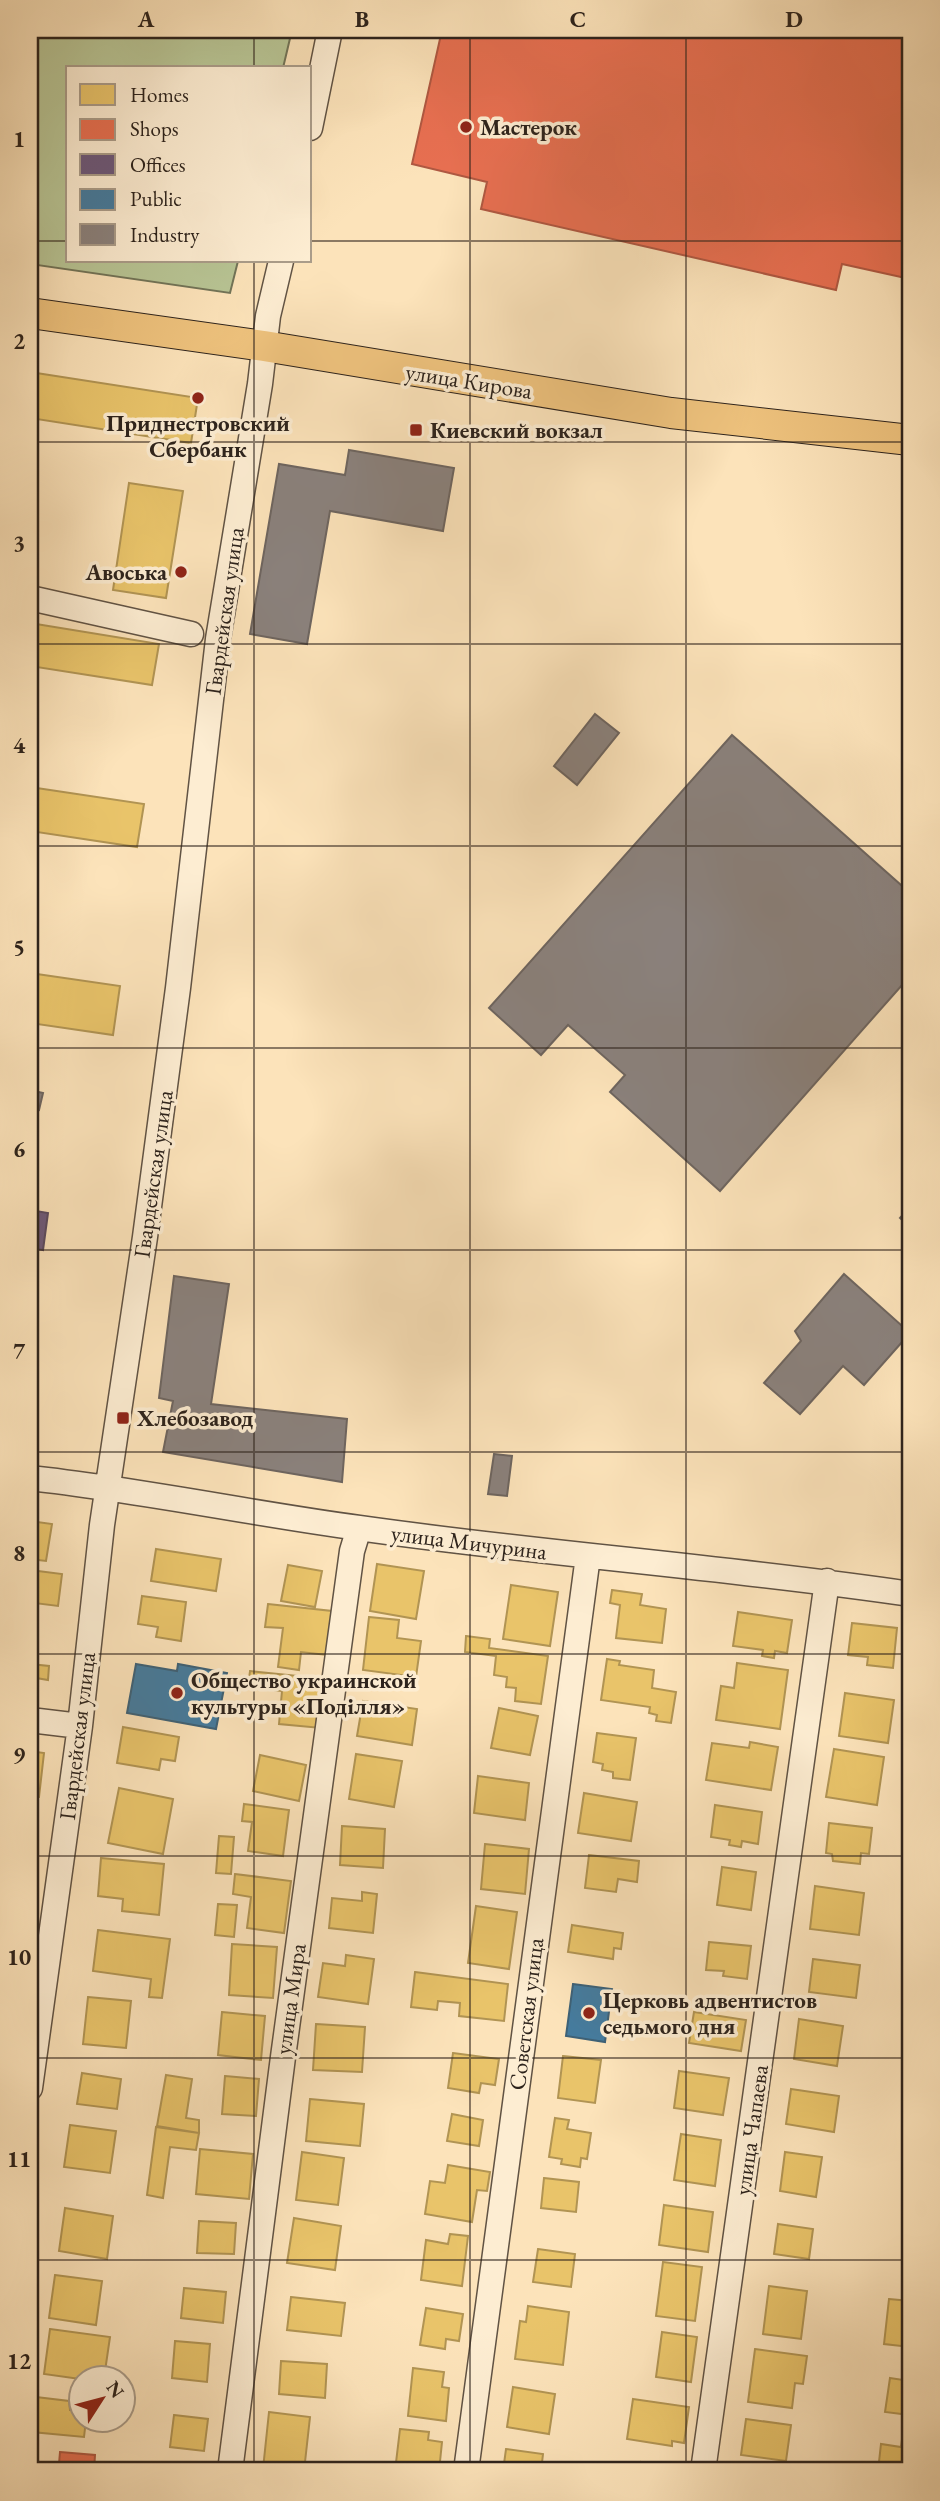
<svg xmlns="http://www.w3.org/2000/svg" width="940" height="2501" viewBox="0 0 940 2501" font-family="'EB Garamond',serif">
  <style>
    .green { fill: #b8c595; stroke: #727458; stroke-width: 2 }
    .homes { fill: #e9c46a; stroke: #b19453; stroke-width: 2 }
    .shops { fill: #e76f51; stroke: #af5841; stroke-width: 2 }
    .offices { fill: #6d597a; stroke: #5a495e; stroke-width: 2 }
    .public { fill: #457b9d; stroke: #3e6176; stroke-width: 2 }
    .industry { fill: #8a817c; stroke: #6e655f; stroke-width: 2 }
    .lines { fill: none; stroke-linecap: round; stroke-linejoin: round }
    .minor-casing { stroke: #615344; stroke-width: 27 }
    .major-casing { stroke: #2d231c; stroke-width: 32 }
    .minor { stroke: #fdedd2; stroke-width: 24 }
    .major { stroke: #eec27d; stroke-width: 30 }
    .grid { fill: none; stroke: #2d231c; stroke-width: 2; stroke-opacity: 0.55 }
    .poi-dot { fill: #8f2418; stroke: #fdedd2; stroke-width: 2.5 }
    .labels { text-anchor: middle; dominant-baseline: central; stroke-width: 7; stroke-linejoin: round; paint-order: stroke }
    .poi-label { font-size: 23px; font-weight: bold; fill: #2d231c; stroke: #fdedd2; text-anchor: start }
    .street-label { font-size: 23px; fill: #2d231c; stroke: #fdedd2 }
    .neatline { fill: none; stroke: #2d231c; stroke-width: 2.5 }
    .grid-label { font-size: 23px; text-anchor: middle; font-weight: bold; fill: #2d231c }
  </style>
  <rect width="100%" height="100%" fill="#fce3ba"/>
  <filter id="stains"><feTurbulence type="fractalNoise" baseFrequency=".00286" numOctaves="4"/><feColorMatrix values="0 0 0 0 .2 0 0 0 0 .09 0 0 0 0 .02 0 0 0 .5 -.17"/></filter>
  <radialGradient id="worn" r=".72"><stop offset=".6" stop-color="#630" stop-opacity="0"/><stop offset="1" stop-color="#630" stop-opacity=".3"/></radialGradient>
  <path class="green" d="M30,30H292L283,68H68V261H238L230,293L30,264Z"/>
  <path class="homes" d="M30,372L198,398L191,443L30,418Z
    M129,483L183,491L166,598L113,590Z
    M30,623L159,644L152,685L30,666Z
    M30,787L144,804L137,847L30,831Z
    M30,973L120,986L113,1035L30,1023Z
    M30,1521L52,1524L46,1561L30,1559Z
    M156,1549L221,1559L216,1591L151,1581Z
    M377,1564L424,1571L416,1619L370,1611Z
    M288,1565L322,1571L315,1607L281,1601Z
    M38,1571L62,1574L58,1606L34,1603Z
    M511,1585L558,1592L550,1646L503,1639Z
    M612,1590L642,1594L640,1605L666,1609L662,1643L616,1638L620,1605L610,1603Z
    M142,1596L186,1602L181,1641L156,1637L158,1627L138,1624Z
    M268,1604L332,1611L327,1655L301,1652L299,1670L278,1667L283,1628L265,1627Z
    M738,1612L792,1620L787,1653L775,1651L774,1658L762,1656L763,1650L733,1646Z
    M369,1617L399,1620L397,1638L421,1641L416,1677L363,1670Z
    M852,1623L897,1628L893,1668L867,1665L868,1657L848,1655Z
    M466,1636L490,1639L489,1648L548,1656L541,1704L515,1701L516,1688L506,1687L507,1677L494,1675L496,1656L465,1652Z
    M607,1659L620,1661L619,1665L654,1670L652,1688L676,1692L671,1723L656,1721L657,1715L649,1713L650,1707L601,1700Z
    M737,1663L788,1670L780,1729L716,1720L721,1686L734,1688Z
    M30,1664L49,1666L48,1680L36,1678L34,1695L30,1694Z
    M250,1671L326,1679L321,1728L279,1724L282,1691L248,1687Z
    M845,1693L894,1700L888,1743L839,1736Z
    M363,1701L417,1709L412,1745L357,1736Z
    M499,1708L538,1716L530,1755L491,1748Z
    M123,1727L179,1737L175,1761L161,1759L159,1770L117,1763Z
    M597,1733L636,1738L630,1780L613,1778V1772L602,1770L603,1764L593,1762Z
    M750,1742L778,1747L771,1790L706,1780L712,1743L749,1748Z
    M834,1749L884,1757L877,1805L826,1797Z
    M30,1751L44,1753L39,1797L30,1796Z
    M356,1754L402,1761L394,1807L349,1799Z
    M260,1755L306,1765L299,1801L253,1791Z
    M478,1776L529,1783L525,1820L474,1813Z
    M119,1788L173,1799L163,1854L108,1843Z
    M584,1793L637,1802L631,1841L578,1833Z
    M244,1804L289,1810L283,1856L248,1851L252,1822L242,1821Z
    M715,1805L762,1812L758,1844L742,1841L741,1847L729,1845L730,1840L711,1837Z
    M30,1821L34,1822L31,1843H30Z
    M829,1823L872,1828L869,1854L861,1853L860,1864L833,1861L832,1854L826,1853Z
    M342,1826L385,1829L383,1868L340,1865Z
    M219,1836L234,1837L231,1874L216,1873Z
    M485,1844L529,1849L525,1894L481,1889Z
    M589,1855L639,1861L637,1882L618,1879L616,1892L585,1888Z
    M101,1858L164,1864L159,1915L122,1911L123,1899L98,1896Z
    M722,1867L756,1872L751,1910L717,1905Z
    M235,1874L291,1881L284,1933L247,1928L251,1897L233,1894Z
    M815,1886L864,1893L859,1935L810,1929Z
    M362,1892L377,1894L373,1933L329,1928L332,1898L362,1901Z
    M218,1904L237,1905L234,1937L215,1935Z
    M476,1906L517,1912L509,1969L468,1963Z
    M572,1925L623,1933L621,1949L614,1948L613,1959L568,1952Z
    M98,1930L170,1939L162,1998L149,1997L151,1979L93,1971Z
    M709,1942L751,1946L747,1979L723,1976L724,1971L706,1970Z
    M232,1944L277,1947L273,1998L229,1995Z
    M346,1955L374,1959L368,2004L318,1997L323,1963L345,1966Z
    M813,1959L860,1965L856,1998L809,1992Z
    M415,1972L508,1984L504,2021L459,2016L460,2003L438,2001L437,2010L411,2007Z
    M88,1997L131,2001L126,2048L83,2044Z
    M222,2012L265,2016L261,2060L218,2055Z
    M694,2012L746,2020L741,2051L689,2043Z
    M799,2019L843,2026L837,2066L794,2059Z
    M316,2024L365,2027L362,2072L313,2070Z
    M453,2053L499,2059L495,2085L481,2083L479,2093L448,2088Z
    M563,2056L601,2060L595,2103L558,2098Z
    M679,2071L729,2078L723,2115L674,2108Z
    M82,2073L121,2079L117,2109L77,2104Z
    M166,2075L192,2079L186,2118L199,2120V2133L157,2126Z
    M225,2076L259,2079L256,2116L222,2114Z
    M791,2089L839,2096L834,2132L786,2124Z
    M310,2099L364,2104L360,2146L306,2141Z
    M452,2114L483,2120L479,2146L447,2141Z
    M555,2118L569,2120L567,2129L591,2133L587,2159L581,2158L580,2167L561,2164L562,2159L549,2157Z
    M70,2125L116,2131L110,2173L64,2167Z
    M156,2127L199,2133L196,2150L170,2147L163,2198L147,2195Z
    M681,2134L721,2140L715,2186L674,2180Z
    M200,2149L253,2154L249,2199L196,2194Z
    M302,2152L344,2158L338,2205L296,2200Z
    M785,2152L822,2157L816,2197L780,2191Z
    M448,2165L490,2172L487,2191L477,2190L472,2222L425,2214L430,2181L445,2183Z
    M544,2178L579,2182L576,2212L541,2208Z
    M904,2181L910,2182V2206L902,2205Z
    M664,2205L713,2212L708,2252L659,2245Z
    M65,2208L113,2216L107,2259L59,2251Z
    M294,2218L341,2226L335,2270L287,2263Z
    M199,2221L236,2223L234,2254L197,2253Z
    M778,2224L813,2229L809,2259L774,2254Z
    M450,2234L468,2236L462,2286L421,2280L426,2240L448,2244Z
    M910,2243V2273L907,2272Z
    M538,2249L575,2254L571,2287L533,2282Z
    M663,2262L702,2267L695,2321L656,2316Z
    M55,2275L102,2281L96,2325L49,2318Z
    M769,2286L807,2291L801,2339L763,2334Z
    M184,2288L226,2292L223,2323L181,2318Z
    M291,2297L345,2303L341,2336L287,2330Z
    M889,2299L910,2301V2347L884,2344Z
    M528,2306L569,2312L563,2365L515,2359L520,2321L526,2322Z
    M426,2308L463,2314L459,2341L446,2339L445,2349L420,2345Z
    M50,2329L110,2337L104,2378L80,2379L44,2374Z
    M662,2332L697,2337L691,2382L656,2377Z
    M175,2341L210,2344L207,2382L172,2378Z
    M755,2349L807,2356L803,2384L795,2383L792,2408L748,2402Z
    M281,2361L327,2364L325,2398L279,2394Z
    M413,2368L444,2372L442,2387L449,2388L446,2421L408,2416Z
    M890,2378L910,2381V2415L885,2412Z
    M513,2387L555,2394L549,2434L507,2427Z
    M36,2397L69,2401L70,2410L80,2411V2420H86L84,2437L32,2432Z
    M633,2399L689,2407L684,2443L672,2441V2446L627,2439Z
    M269,2412L310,2417L304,2471L263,2469Z
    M174,2415L208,2419L204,2451L170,2447Z
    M746,2419L791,2425L786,2461L741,2455Z
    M400,2429L429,2432L428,2440L442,2442L439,2471H395Z
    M903,2432L910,2433V2471H878L881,2444L901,2447Z
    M506,2449L543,2454L541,2471H503Z
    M641,2462L663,2465L662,2471H640Z"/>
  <path class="shops" d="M442,30H910V279L842,264L836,290L481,209L487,182L412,164Z
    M60,2452L95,2455L94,2471H30V2462L59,2464Z"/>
  <path class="offices" d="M30,1210L48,1213L43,1250L30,1248Z"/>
  <path class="public" d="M136,1664L177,1671L178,1664L227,1673L216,1729L127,1713Z
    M573,1984L612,1989L605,2042L566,2036Z"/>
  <path class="industry" d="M349,450L454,468L443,531L330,511L307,644L250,634L279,464L345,475Z
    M595,714L619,733L577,785L554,766Z
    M732,735L910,893V976L720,1191L610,1092L625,1075L568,1025L541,1055L489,1008Z
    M30,1090L43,1093L39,1110L30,1108Z
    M910,1207V1227L900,1218Z
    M844,1274L910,1333L864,1385L843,1366L800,1414L764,1383L801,1341L795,1331Z
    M174,1276L229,1284L211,1404L347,1419L342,1482L163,1452L173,1401L159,1398Z
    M494,1454L512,1456L507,1496L488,1494Z"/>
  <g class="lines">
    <defs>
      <path id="minor" d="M310,128L330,30
        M30,598L191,634
        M30,1478C140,1490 249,1513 359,1528C542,1554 727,1567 910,1594
        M30,1720L80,1726
        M30,2088L80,1726L102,1525L145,1237L178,988L218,639L260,384L268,316L281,261
        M230,2471L283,2057L352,1551L359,1528
        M466,2471L588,1556
        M703,2471L827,1581"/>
      <path id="major" d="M30,313L264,346L671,413L910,440"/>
    </defs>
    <use href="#minor" class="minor-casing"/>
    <use href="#major" class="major-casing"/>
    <use href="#minor" class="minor"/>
    <use href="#major" class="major"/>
  </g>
  <path class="grid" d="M254,30V68M470,30V2471M686,30V2471M30,241H68M310,241H910M254,261V2471M30,442H910M30,644H910M30,846H910M30,1048H910M30,1250H910M30,1452H910M30,1654H910M30,1856H910M30,2058H910M30,2260H910"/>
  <g class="poi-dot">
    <circle cx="466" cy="127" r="7"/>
    <circle cx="198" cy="398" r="7"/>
    <rect x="409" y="423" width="14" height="14" rx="3.5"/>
    <circle cx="181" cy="572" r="7"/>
    <rect x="116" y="1411" width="14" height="14" rx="3.5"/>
    <circle cx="177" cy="1693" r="7"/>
    <circle cx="589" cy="2013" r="7"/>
  </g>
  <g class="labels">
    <g class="poi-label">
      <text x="480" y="127">Мастерок</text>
      <text x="198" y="423" text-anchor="middle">Приднестровский<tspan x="198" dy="26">Сбербанк</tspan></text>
      <text x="430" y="430">Киевский вокзал</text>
      <text x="167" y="572" text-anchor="end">Авоська</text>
      <text x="137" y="1418">Хлебозавод</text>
      <text x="191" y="1680">Общество украинской<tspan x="191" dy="26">культуры «Поділля»</tspan></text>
      <text x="603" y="2000">Церковь адвентистов<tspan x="603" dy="26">седьмого дня</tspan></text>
    </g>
    <g class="street-label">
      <text transform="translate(469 381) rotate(9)">улица Кирова</text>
      <text transform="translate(224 611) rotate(-82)">Гвардейская улица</text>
      <text transform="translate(153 1174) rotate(-82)">Гвардейская улица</text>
      <text transform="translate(469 1542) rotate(7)">улица Мичурина</text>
      <text transform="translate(77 1736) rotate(-83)">Гвардейская улица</text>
      <text transform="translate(290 1999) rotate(-82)">улица Мира</text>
      <text transform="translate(526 2014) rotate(-83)">Советская улица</text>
      <text transform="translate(751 2130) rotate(-82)">улица Чапаева</text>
    </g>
  </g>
  <rect width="940" height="2501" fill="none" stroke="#fce3ba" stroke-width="77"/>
  <rect x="66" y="66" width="245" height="196" fill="#fdedd2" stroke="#aa9c89" stroke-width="2"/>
  <rect x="80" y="84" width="35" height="21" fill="#e9c46a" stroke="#aa9c89" stroke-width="2"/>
  <text x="130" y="102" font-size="21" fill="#2d231c">Homes</text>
  <rect x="80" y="119" width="35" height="21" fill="#e76f51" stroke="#aa9c89" stroke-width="2"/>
  <text x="130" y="136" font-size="21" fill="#2d231c">Shops</text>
  <rect x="80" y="154" width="35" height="21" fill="#6d597a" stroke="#aa9c89" stroke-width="2"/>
  <text x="130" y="172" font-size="21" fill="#2d231c">Offices</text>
  <rect x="80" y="189" width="35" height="21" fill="#457b9d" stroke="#aa9c89" stroke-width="2"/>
  <text x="130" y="206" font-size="21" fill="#2d231c">Public</text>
  <rect x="80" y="224" width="35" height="21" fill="#8a817c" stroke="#aa9c89" stroke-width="2"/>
  <text x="130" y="242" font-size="21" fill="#2d231c">Industry</text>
  <g transform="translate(102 2399) rotate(54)"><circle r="33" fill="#fdedd2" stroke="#aa9c89" stroke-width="2"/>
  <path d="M0-5L12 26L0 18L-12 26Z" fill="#8f2418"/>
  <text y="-10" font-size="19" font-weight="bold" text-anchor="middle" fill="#2d231c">N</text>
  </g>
  <rect x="38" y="38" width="864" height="2424" class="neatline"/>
  <g class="grid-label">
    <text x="146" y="27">A</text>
    <text x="362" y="27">B</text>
    <text x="578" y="27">C</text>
    <text x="794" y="27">D</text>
    <text x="19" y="147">1</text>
    <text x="19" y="349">2</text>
    <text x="19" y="551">3</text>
    <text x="19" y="753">4</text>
    <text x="19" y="955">5</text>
    <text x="19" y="1157">6</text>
    <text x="19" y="1359">7</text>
    <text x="19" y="1561">8</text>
    <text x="19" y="1763">9</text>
    <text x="19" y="1965">10</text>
    <text x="19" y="2167">11</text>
    <text x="19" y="2369">12</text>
  </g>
  <rect width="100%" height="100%" filter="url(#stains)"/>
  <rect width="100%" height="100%" fill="url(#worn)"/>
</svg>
